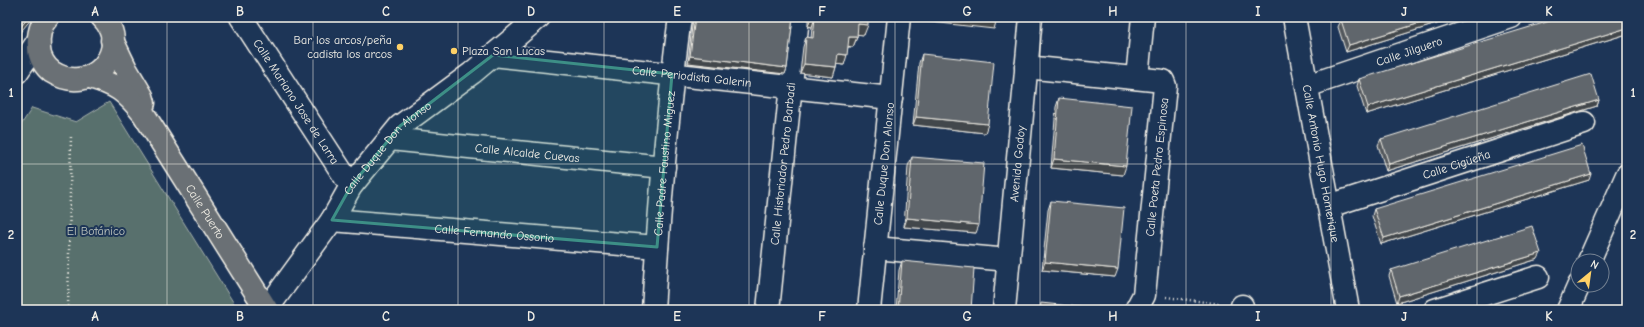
<svg xmlns="http://www.w3.org/2000/svg" width="1644" height="327" viewBox="0 0 1644 327" font-family="'Comic Neue',sans-serif">
  <style>
    .green { fill: #58706d; stroke: #a6b0aa }
    .lines { fill: none; stroke-linecap: round; stroke-linejoin: round }
    .minor-casing { stroke: #f4f1e8; stroke-width: 25 }
    .major-casing { stroke: #f4f1e8; stroke-width: 25 }
    .path { stroke: #f4f1e8; stroke-width: 2.5; stroke-dasharray: 1 3; stroke-linecap: butt }
    .minor { stroke: #1d3557; stroke-width: 22 }
    .major { stroke: #6a7074; stroke-width: 22 }
    .wall { fill: #53585d; stroke: #f4f1e8 }
    .shaded-wall { fill: #43474c; stroke: #f4f1e8 }
    .building { fill: #60666c; stroke: #f4f1e8 }
    .marked { fill: #3d8f86; fill-opacity: 0.2; stroke: #3d8f86; stroke-width: 3; stroke-linejoin: round }
    .grid { fill: none; stroke: #f4f1e8; stroke-width: 1; stroke-opacity: 0.55 }
    .poi-dot { fill: #ffd166; stroke: #1d3557; stroke-width: 1.5 }
    .labels { text-anchor: middle; dominant-baseline: central; stroke-width: 4; stroke-linejoin: round; paint-order: stroke }
    .poi-label { font-size: 12px; fill: #f4f1e8; stroke: #1d3557; text-anchor: end }
    .street-label { font-size: 12px; fill: #f4f1e8; stroke: #1d3557 }
    .park-label { font-size: 12px; fill: #bdc4bd; stroke: #1d3557 }
    .neatline { fill: none; stroke: #f4f1e8; stroke-width: 1.5 }
    .grid-label { font-size: 13px; text-anchor: middle; font-weight: bold; fill: #f4f1e8 }
  </style>
  <rect width="100%" height="100%" fill="#1d3557"/>
  <filter id="ink" filterUnits="userSpaceOnUse"><feTurbulence type="fractalNoise" baseFrequency=".025" numOctaves="2"/><feDisplacementMap in="SourceGraphic" scale="8" xChannelSelector="R" yChannelSelector="G"/><feConvolveMatrix kernelMatrix="1 2 1 2 8 2 1 2 1" color-interpolation-filters="sRGB"/></filter>
  <g filter="url(#ink)">
    <path class="green" d="M109,102L238,310H17V131L32,108L76,122Z"/>
    <g class="lines">
      <defs>
        <g id="minor">
          <path id="s1" d="M241,17L351,186"/>
          <path id="s2" d="M1294,17L1348,310"/>
          <path id="s3" d="M493,55L891,98"/>
          <path d="M1026,67L1163,81L1165,86L1144,295L1136,310"/>
          <path d="M17,72L38,41"/>
          <path d="M1137,78L1143,17"/>
          <path id="s4" d="M1307,86L1511,17"/>
          <path id="s5" d="M390,139L664,167"/>
          <path id="s6" d="M1329,206L1584,123"/>
          <path id="s7" d="M332,220L657,247"/>
          <path d="M875,248L1009,260"/>
          <path d="M1589,261L1627,175"/>
          <path id="s8" d="M267,309L332,220L351,186L400,126L472,73L539,17"/>
          <path id="s9" d="M653,310C659,212 667,114 680,17"/>
          <path id="s10" d="M768,310L798,17"/>
          <path id="s11" d="M869,310L899,17"/>
          <path id="s12" d="M1004,310L1031,17"/>
          <path d="M1242,310V306"/>
          <path d="M1435,310L1538,277"/>
          <path d="M1568,310L1579,285"/>
        </g>
        <g id="major">
          <path d="M48,17C40,25 38,37 39,48C39,57 45,67 52,72C93,98 133,47 102,17"/>
          <path d="M112,40L126,69L142,96L144,103"/>
          <path id="s13" d="M90,77C117,85 125,91 143,113L267,310"/>
        </g>
      </defs>
      <use href="#minor" class="minor-casing"/>
      <use href="#major" class="major-casing"/>
      <path class="path" d="M1166,297L1221,304
        M1265,309L1273,310
        M68,310L71,134"/>
      <use href="#minor" class="minor"/>
      <use href="#major" class="major"/>
    </g>
    <path class="wall" d="M693,17H793L787,68L785,74L688,63Z
      M808,17H868L864,35L857,34V37L853,47H848L844,65L837,64L836,67L833,77L800,73L803,47L806,37L811,38L812,27L808,26Z
      M1459,17L1346,52L1338,27L1341,20Z
      M1627,17V34L1366,114L1357,86L1359,79Z
      M922,54L985,133L913,125L919,63Z
      M1059,98L1123,175L1051,168L1056,107Z
      M1599,100L1597,106L1386,171L1378,145L1381,139Z
      M912,157L976,233L904,227L908,166Z
      M1589,180L1381,244L1372,216L1374,209Z
      M1051,201L1115,277L1042,270L1048,210Z
      M1538,259L1397,303L1389,276L1391,270Z
      M902,261L971,310H896L899,270Z"/>
    <path class="shaded-wall" d="M29,17H33L17,36V33L18,30Z
      M811,17H815L812,27L808,26Z
      M924,17H946L996,22L994,29L922,21Z
      M1440,17H1459L1346,52L1349,45Z
      M858,24L868,25L864,35L854,34Z
      M1627,28V34L1366,114L1368,107Z
      M849,37H857L853,47L846,46Z
      M838,54L847,55L844,65L834,64Z
      M690,56L787,68L785,74L688,63Z
      M804,64L836,67L833,77L800,73Z
      M1599,100L1597,106L1386,171L1389,164Z
      M916,117L988,124L985,133L913,125Z
      M1054,159L1126,166L1123,175L1051,168Z
      M1591,174L1589,180L1381,244L1384,238Z
      M907,218L979,225L976,233L904,227Z
      M1541,253L1538,259L1397,303L1399,296Z
      M1045,262L1118,269L1115,277L1042,270Z"/>
    <path class="building" d="M17,17H29L18,30L17,29Z
      M695,17H793L787,68L690,56Z
      M815,17H868V25L858,24L857,37H849L847,55L838,54L836,67L804,64L806,37L813,38Z
      M946,17H997L996,22Z
      M1351,17H1440L1349,45L1341,20Z
      M1563,17H1627V28L1368,107L1359,79Z
      M922,54L994,62L988,124L916,117Z
      M1591,74L1599,100L1389,164L1381,139Z
      M1059,98L1132,106L1126,166L1054,159Z
      M1582,145L1591,174L1384,238L1374,209Z
      M912,157L984,163L979,225L907,218Z
      M1051,201L1124,208L1118,269L1045,262Z
      M1532,226L1541,253L1399,296L1391,270Z
      M902,261L974,268L971,310H898Z
      M1041,303L1107,310H1040Z"/>
  </g>
  <path class="marked" d="M493,55L672,74L657,247L332,220L351,186L400,126Z"/>
  <path class="grid" d="M167,17V310M313,17V310M458,17V310M604,17V310M749,17V310M895,17V310M1040,17V310M1186,17V310M1331,17V310M1477,17V310M17,164H1627"/>
  <g class="poi-dot">
    <circle cx="400" cy="47" r="4"/>
    <circle cx="454" cy="51" r="4"/>
  </g>
  <g class="labels">
    <g class="poi-label">
      <text x="392" y="40">Bar los arcos/peña<tspan x="392" dy="14">cadista los arcos</tspan></text>
      <text x="462" y="51" text-anchor="start">Plaza San Lucas</text>
    </g>
    <g class="street-label">
      <text stroke="none"><textPath href="#s4" startOffset="108">Calle Jilguero</textPath></text>
      <text stroke="none"><textPath href="#s3" startOffset="200">Calle Periodista Galerin</textPath></text>
      <text stroke="none"><textPath href="#s1" startOffset="101">Calle Mariano Jose de Larra</textPath></text>
      <text stroke="none"><textPath href="#s8" startOffset="202">Calle Duque Don Alonso</textPath></text>
      <text stroke="none"><textPath href="#s5" startOffset="138">Calle Alcalde Cuevas</textPath></text>
      <text stroke="none"><textPath href="#s9" startOffset="147">Calle Padre Faustino Miguez</textPath></text>
      <text stroke="none"><textPath href="#s11" startOffset="147">Calle Duque Don Alonso</textPath></text>
      <text stroke="none"><textPath href="#s12" startOffset="147">Avenida Godoy</textPath></text>
      <text stroke="none"><textPath href="#s10" startOffset="147">Calle Historiador Pedro Barbadi</textPath></text>
      <text stroke="none"><textPath href="#s2" startOffset="149">Calle Antonio Hugo Homerique</textPath></text>
      <text stroke="none"><textPath href="#s6" startOffset="134">Calle Cigüeña</textPath></text>
      <text transform="translate(1157 167) rotate(-84)">Calle Poeta Pedro Espinosa</text>
      <text stroke="none"><textPath href="#s13" startOffset="182">Calle Puerto</textPath></text>
      <text stroke="none"><textPath href="#s7" startOffset="163">Calle Fernando Ossorio</textPath></text>
    </g>
    <g class="park-label">
      <text x="96" y="231">El Botánico</text>
    </g>
  </g>
  <rect width="1644" height="327" fill="none" stroke="#1d3557" stroke-width="44"/>
  <g transform="translate(1590 273) rotate(29)"><circle r="19" fill="#1d3557" stroke="#738091"/>
  <path d="M0-3L7 15L0 10L-7 15Z" fill="#ffd166"/>
  <text y="-6" font-size="11" font-weight="bold" text-anchor="middle" fill="#f4f1e8">N</text>
  </g>
  <rect x="22" y="22" width="1600" height="283" class="neatline"/>
  <g class="grid-label">
    <text x="95" y="16">A</text>
    <text x="240" y="16">B</text>
    <text x="386" y="16">C</text>
    <text x="531" y="16">D</text>
    <text x="677" y="16">E</text>
    <text x="822" y="16">F</text>
    <text x="967" y="16">G</text>
    <text x="1113" y="16">H</text>
    <text x="1258" y="16">I</text>
    <text x="1404" y="16">J</text>
    <text x="1549" y="16">K</text>
    <text x="11" y="97">1</text>
    <text x="1633" y="97">1</text>
    <text x="11" y="239">2</text>
    <text x="1633" y="239">2</text>
    <text x="95" y="321">A</text>
    <text x="240" y="321">B</text>
    <text x="386" y="321">C</text>
    <text x="531" y="321">D</text>
    <text x="677" y="321">E</text>
    <text x="822" y="321">F</text>
    <text x="967" y="321">G</text>
    <text x="1113" y="321">H</text>
    <text x="1258" y="321">I</text>
    <text x="1404" y="321">J</text>
    <text x="1549" y="321">K</text>
  </g>
</svg>
